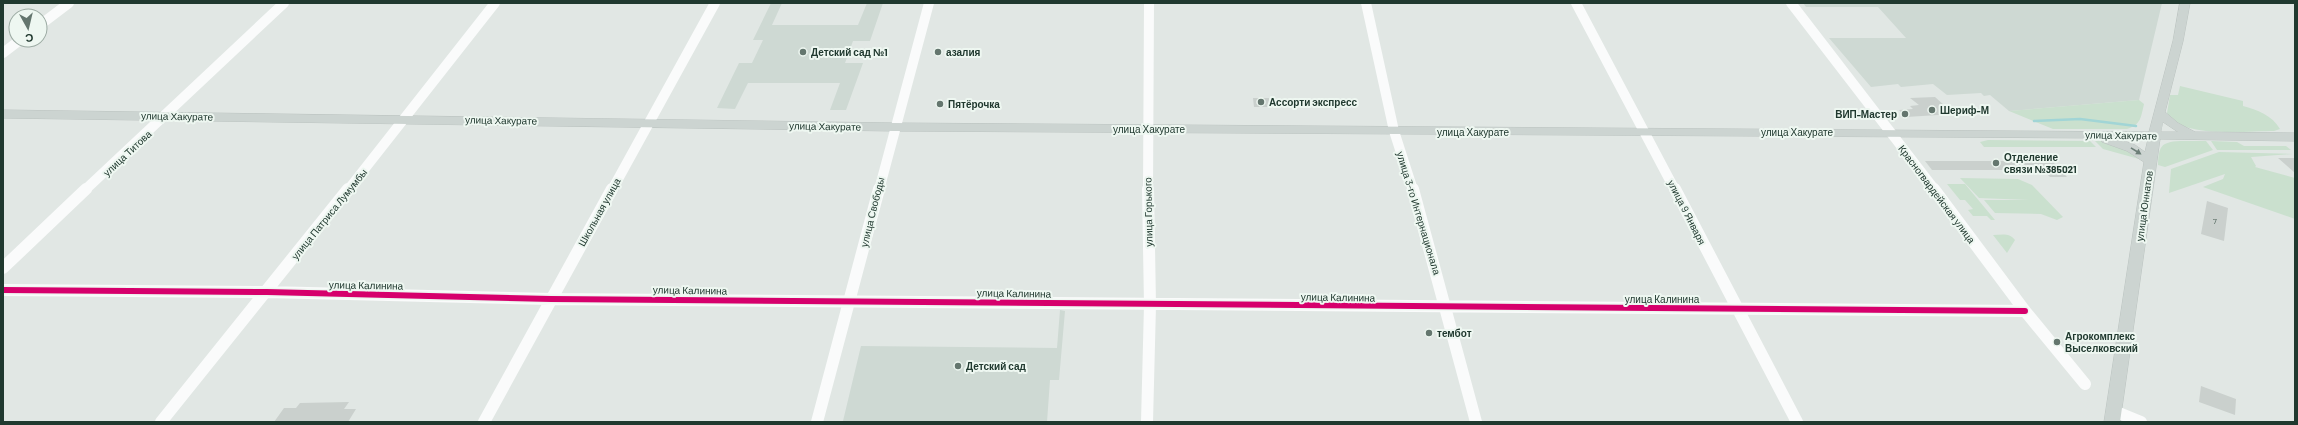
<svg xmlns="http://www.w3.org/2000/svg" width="2298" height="425" viewBox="0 0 2298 425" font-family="Barlow,sans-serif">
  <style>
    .built { fill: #ced9d3 }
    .green { fill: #cae0ce }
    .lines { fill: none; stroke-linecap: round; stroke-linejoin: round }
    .stream { stroke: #a1d5d6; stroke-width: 2.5 }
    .building { fill: #cad0cd }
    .major-casing { stroke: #bbc3c0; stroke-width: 1 }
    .minor-far1 { stroke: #fafbfb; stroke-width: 10 }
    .minor { stroke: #fafbfb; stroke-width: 12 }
    .major { fill: #ccd4d1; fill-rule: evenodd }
    .cycleway-casing { stroke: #eef7f1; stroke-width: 9 }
    .cycleway { stroke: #d6006c; stroke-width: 6 }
    .oneway { fill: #6d7f78 }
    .poi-dot { fill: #64766e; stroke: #eef7f1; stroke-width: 1.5 }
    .labels { text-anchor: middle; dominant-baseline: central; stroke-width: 4; stroke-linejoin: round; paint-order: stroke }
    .number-label { font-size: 8px; fill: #4b6057 }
    .poi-label { font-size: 10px; font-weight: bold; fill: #20392f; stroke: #eef7f1; text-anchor: start }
    .street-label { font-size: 10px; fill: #20392f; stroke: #eef7f1 }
  </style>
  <rect width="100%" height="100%" fill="#e1e7e4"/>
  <path class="built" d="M771,3H782L772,25H858L867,3H883L870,41H853L845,63H863L846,110H830L840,83H748L735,109L717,108L739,63H752L763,40H753Z
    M1803,3H2162L2139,100L2009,111L1990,95L1984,96L1981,93L1947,95L1933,84L1901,87L1898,84L1871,87L1829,38H1906L1878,7H1806Z
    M1060,310L1065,311L1059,380H1050L1047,422L843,421L861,346L1057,348Z"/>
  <path class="green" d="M2180,86L2243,101V106C2257,110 2272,115 2280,129L2274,131C2249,131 2179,139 2167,113L2170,95H2178Z
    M2139,100L2144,104C2141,117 2141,125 2127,129H2053L2009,111Z
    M1988,140L2090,141L2096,147H1984L1980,142Z
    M2095,141H2107L2138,156L2139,159L2103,149Z
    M2180,141H2206L2213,150L2165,167L2158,165C2159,147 2160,142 2180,141Z
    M2211,141L2237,142L2244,146H2286L2291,150H2217Z
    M2219,152L2293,154L2251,157L2256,166L2255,167L2295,178V219L2203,187L2223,179L2225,174L2169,193L2171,169Z
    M1960,178L2018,179L2032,185L2063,217L2057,220L2041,214L1995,213L1984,200H2029L1979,198Z
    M1947,184H1965L1995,220H1991L1987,216H1973L1968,210L1973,209L1965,200H1960Z
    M1993,235C2001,235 2009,232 2015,240L2007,253Z"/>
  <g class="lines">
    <path class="stream" d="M2034,121L2080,119L2136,126"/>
  </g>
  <path class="building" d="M1935,97L1954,114L1906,117L1899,110L1913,109L1910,106L1919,105L1910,98Z
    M1253,98H1269L1270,107H1254Z
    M2278,158H2295V173Z
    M1925,161H2052L2067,177H2050L2043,170H1932Z
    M2207,201L2228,208L2224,241L2201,234Z
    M2201,386L2236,399L2235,415L2199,402Z
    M349,402L344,409H356L348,422H274L284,408H296L300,403Z"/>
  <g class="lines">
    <defs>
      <path id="major" d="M2180,3H2190L2183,41L2165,112L2178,123L2195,132L2295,133V141L2160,139L2120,422H2104L2144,162L2127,151L2102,142L2101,138L894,131L3,118V110L894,123L2149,132L2173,41ZM2163,122L2178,132H2161ZM2116,138L2148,139L2145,152L2135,145Z"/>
    </defs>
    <use href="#major" class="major-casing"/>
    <path class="minor-far1" d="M1366,3L1394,131L1413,190
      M1576,3L1675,190
      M1791,3L1935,190
      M40,25L69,3
      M3,53L20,40
      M85,190L284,3
      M348,190L495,3
      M612,190L715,3
      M879,190L929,3
      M1148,190L1149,3"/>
    <path class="minor" d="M1413,189L1476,422
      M1675,189L1797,422
      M1934,189L2025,311L2085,384
      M3,268L86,189
      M3,290L267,292L551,299L2025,311
      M2114,411L2141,422
      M161,422L348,189
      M484,422L612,189
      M817,422L879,189
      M1147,422L1150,305L1148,189"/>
    <use href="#major" class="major"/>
    <defs>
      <path id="cycleway" d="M3,290L267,292L551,299L2025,311"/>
    </defs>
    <use href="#cycleway" class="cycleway-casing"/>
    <use href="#cycleway" class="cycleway"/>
  </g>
  <defs><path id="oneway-solid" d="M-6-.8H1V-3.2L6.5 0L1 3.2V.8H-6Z"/></defs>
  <use class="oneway" href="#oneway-solid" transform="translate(2136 151) rotate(32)"/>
  <g class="poi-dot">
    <circle cx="803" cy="52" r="4"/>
    <circle cx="938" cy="52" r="4"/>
    <circle cx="1261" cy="102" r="4"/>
    <circle cx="940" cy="104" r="4"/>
    <circle cx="1932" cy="110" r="4"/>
    <circle cx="1905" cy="114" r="4"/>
    <circle cx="1996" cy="163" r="4"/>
    <circle cx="1429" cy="333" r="4"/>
    <circle cx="2057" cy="342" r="4"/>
    <circle cx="958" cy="366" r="4"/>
  </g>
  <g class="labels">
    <g class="number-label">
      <text x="2215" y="221">7</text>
    </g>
    <g class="poi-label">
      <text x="811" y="52">Детский сад №1</text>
      <text x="946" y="52">азалия</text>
      <text x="1269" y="102">Ассорти экспресс</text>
      <text x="948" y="104">Пятёрочка</text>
      <text x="1940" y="110">Шериф-М</text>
      <text x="1897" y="114" text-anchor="end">ВИП-Мастер</text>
      <text x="2004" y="157">Отделение<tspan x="2004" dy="12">связи №385021</tspan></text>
      <text x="1437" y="333">тембот</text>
      <text x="2065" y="336">Агрокомплекс<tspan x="2065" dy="12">Выселковский</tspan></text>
      <text x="966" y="366">Детский сад</text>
    </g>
    <g class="street-label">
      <text transform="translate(177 116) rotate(1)">улица Хакурате</text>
      <text transform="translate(501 120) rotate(1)">улица Хакурате</text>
      <text transform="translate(825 126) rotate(1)">улица Хакурате</text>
      <text x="1149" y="129">улица Хакурате</text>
      <text x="1473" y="132">улица Хакурате</text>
      <text x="1797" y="132">улица Хакурате</text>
      <text transform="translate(2121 135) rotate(1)">улица Хакурате</text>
      <text transform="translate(127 153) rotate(-43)">улица Титова</text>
      <text transform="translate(1937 194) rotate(53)">Красногвардейская улица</text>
      <text transform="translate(2144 206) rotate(-82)">улица Юннатов</text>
      <text transform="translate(599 212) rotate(-61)">Школьная улица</text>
      <text transform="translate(872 212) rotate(-76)">улица Свободы</text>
      <text transform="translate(1148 212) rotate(-91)">улица Горького</text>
      <text transform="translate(1687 212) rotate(63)">улица 9 Января</text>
      <text transform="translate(1419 213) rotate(73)">улица 3-го Интернационала</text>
      <text transform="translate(329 214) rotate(-51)">улица Патриса Лумумбы</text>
      <text transform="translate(366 285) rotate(1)">улица Калинина</text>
      <text transform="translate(690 290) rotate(1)">улица Калинина</text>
      <text transform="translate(1014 293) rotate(1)">улица Калинина</text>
      <text transform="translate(1338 297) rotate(1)">улица Калинина</text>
      <text x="1662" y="299">улица Калинина</text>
    </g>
  </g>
  <rect width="2298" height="425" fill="none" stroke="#20392f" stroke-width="8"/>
  <g transform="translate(28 28) rotate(172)"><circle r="19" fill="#eef7f1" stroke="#9caba3"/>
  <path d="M0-3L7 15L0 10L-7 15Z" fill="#64766e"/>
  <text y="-6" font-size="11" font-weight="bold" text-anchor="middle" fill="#20392f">С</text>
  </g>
</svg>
